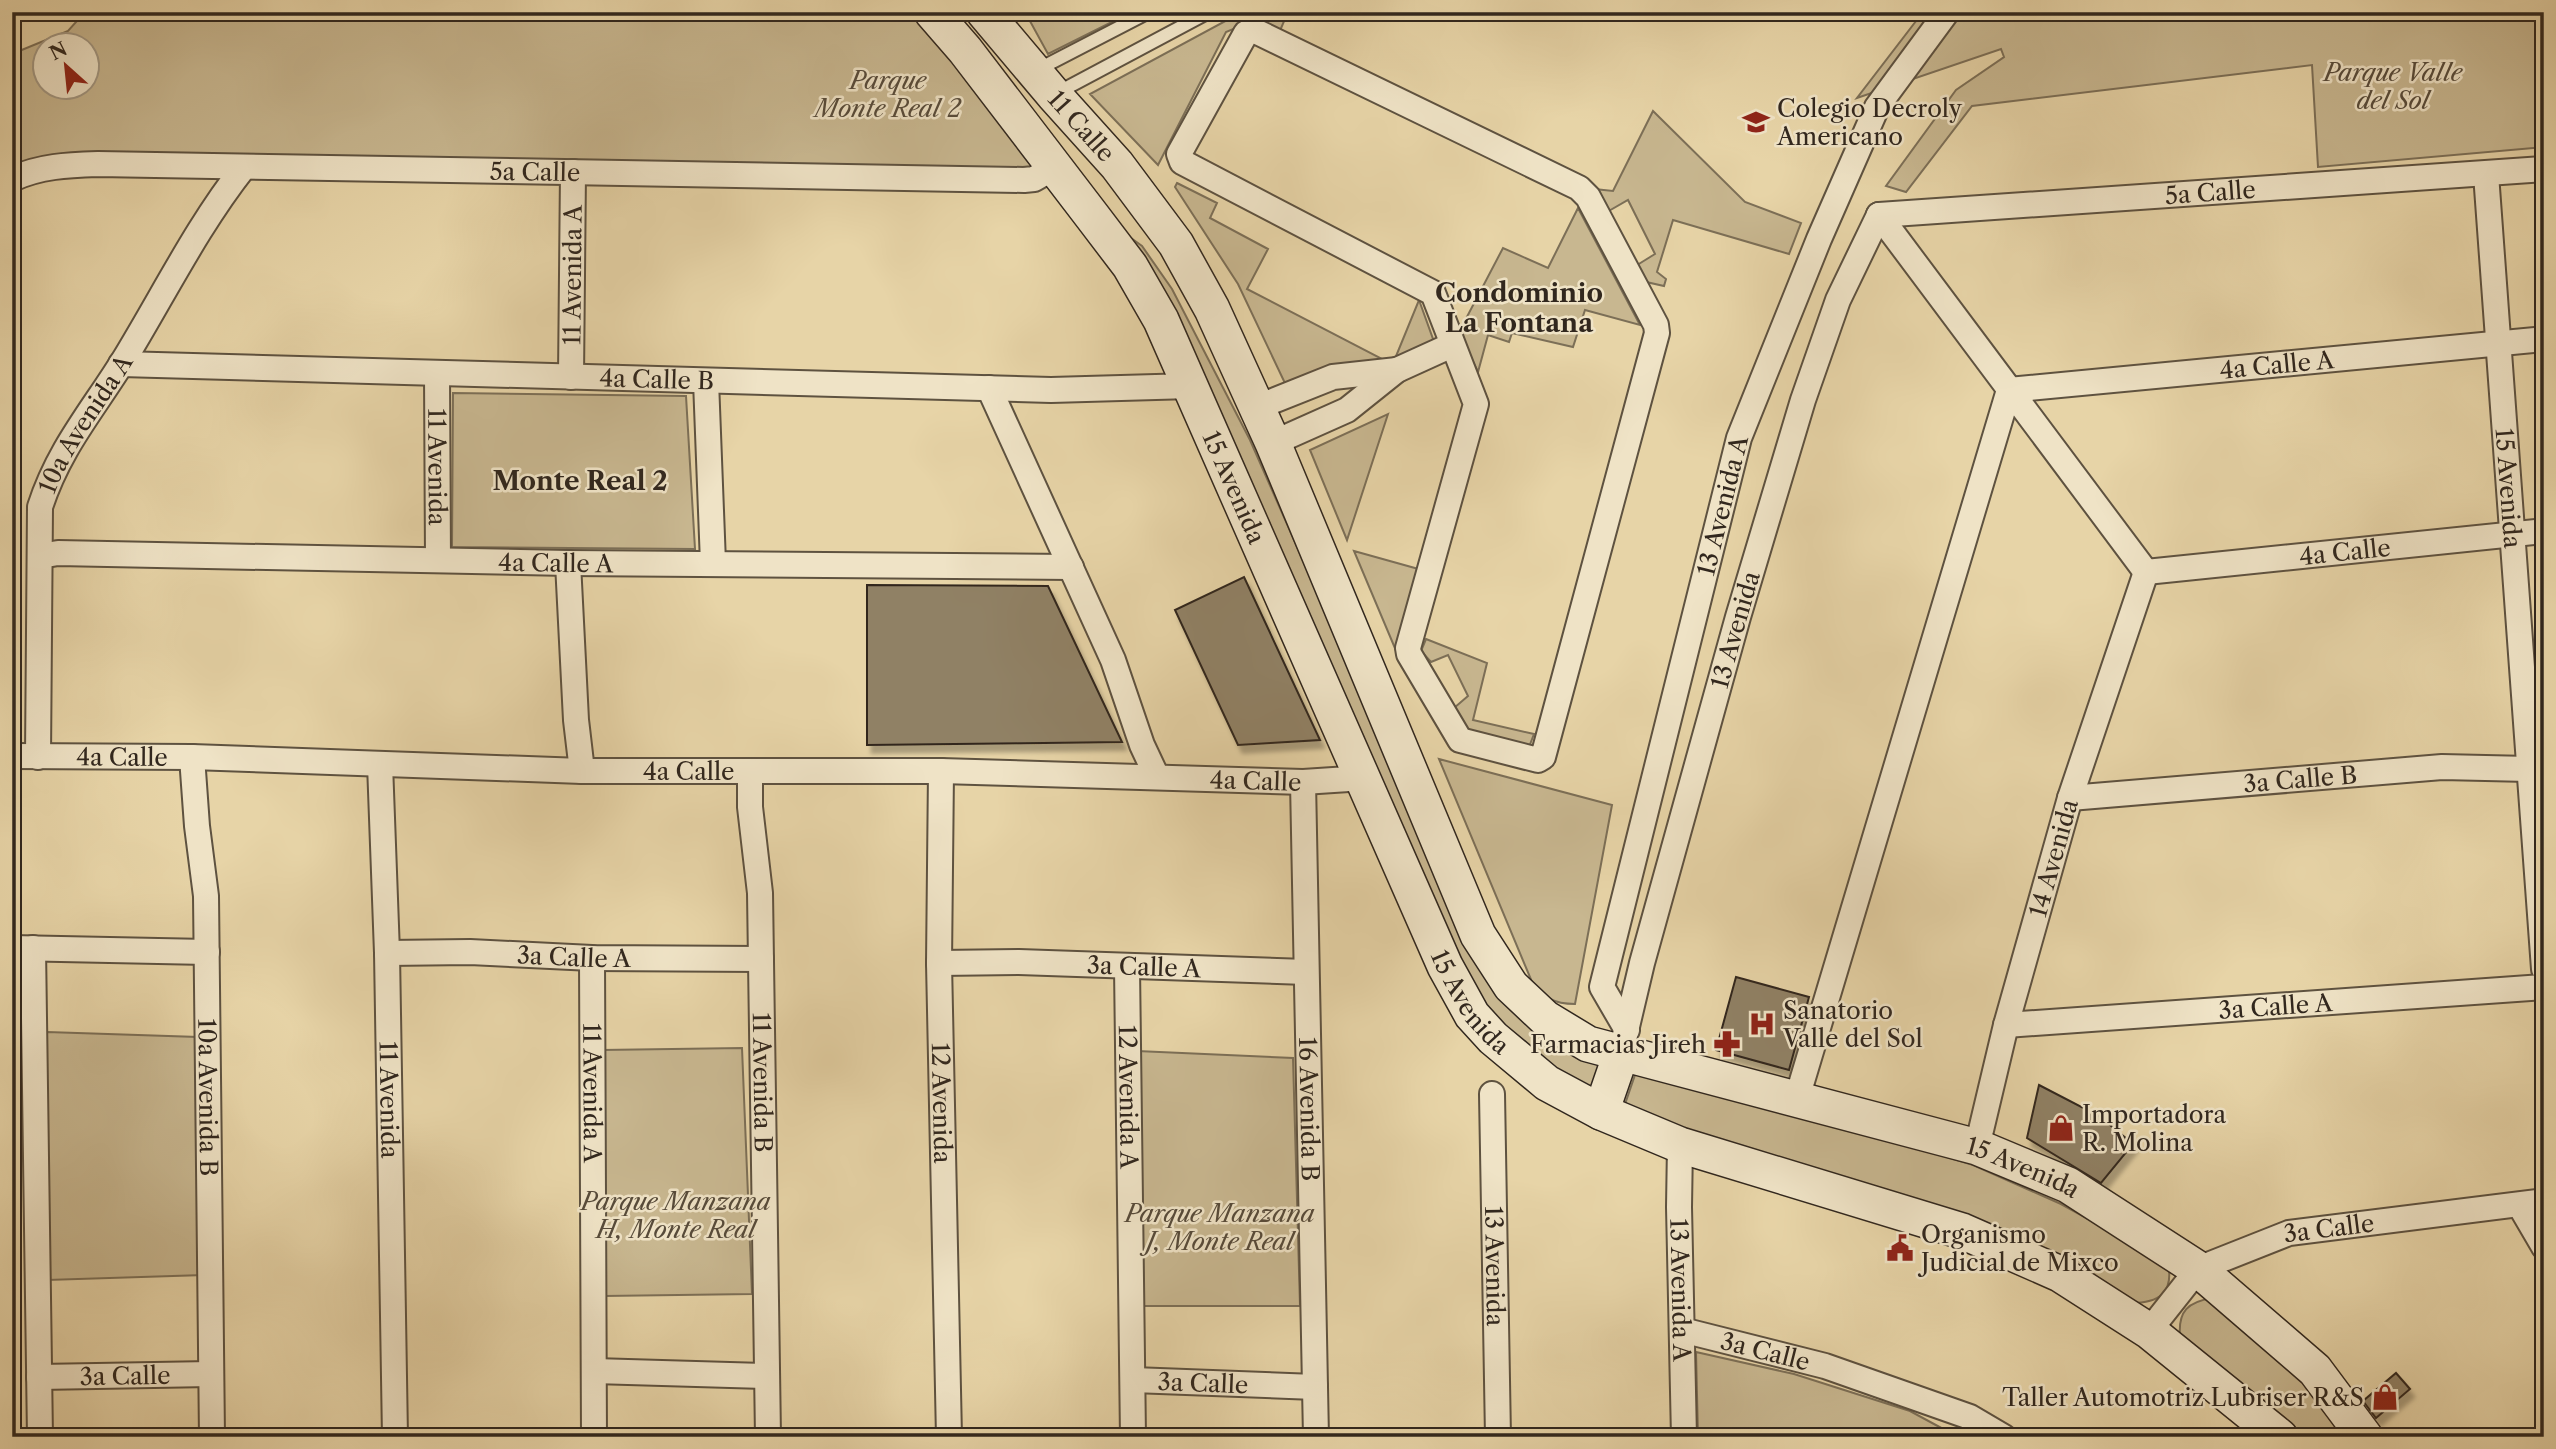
<svg xmlns="http://www.w3.org/2000/svg" width="2556" height="1449" viewBox="0 0 2556 1449" font-family="'Libre Caslon Text',serif">
  <style>
    .green { fill: #c8b790; stroke: #7c6f57; stroke-width: 2; fill-rule: evenodd }
    .lines { fill: none; stroke-linecap: round; stroke-linejoin: round }
    .stream { stroke: #796b54; stroke-width: 7 }
    .building { fill: #908165; stroke: #31271e; stroke-width: 2; filter: url(#shadow) }
    .lane-casing { stroke: #5e5240; stroke-width: 16 }
    .street-casing { stroke: #5e5240; stroke-width: 28 }
    .secondary-casing { stroke: #31271e; stroke-width: 38 }
    .lane { stroke: #efe3c6; stroke-width: 12 }
    .street { stroke: #efe3c6; stroke-width: 24 }
    .secondary { stroke: #efe3c6; stroke-width: 35 }
    .labels { text-anchor: middle; dominant-baseline: central; stroke-width: 5; stroke-linejoin: round; paint-order: stroke }
    .park-label { font-size: 24px; font-style: italic; fill: #574b3a; stroke: #efe3c6 }
    .poi-label { font-size: 24px; fill: #31271e; stroke: #efe3c6; text-anchor: start }
    .street-label { font-size: 24px; fill: #31271e; stroke: #efe3c6 }
    .neighbourhood-label { font-size: 26px; font-weight: bold; fill: #31271e; stroke: #efe3c6 }
  </style>
  <defs>
    <filter id="shadow"><feDropShadow dx="4.5" dy="8" stdDeviation="2" flood-color="#0004"/></filter>
  </defs>
  <rect width="100%" height="100%" fill="#e7d4a7"/>
  <filter id="stains"><feTurbulence type="fractalNoise" baseFrequency=".00286" numOctaves="4"/><feColorMatrix values="0 0 0 0 .2 0 0 0 0 .09 0 0 0 0 .02 0 0 0 .5 -.17"/></filter>
  <radialGradient id="worn" r=".72"><stop offset=".6" stop-color="#630" stop-opacity="0"/><stop offset="1" stop-color="#630" stop-opacity=".3"/></radialGradient>
  <path class="green" d="M85,12H924L1044,176L12,175V54L68,31ZM46,46H88V88H46Z
    M1025,12H1132L1048,54Z
    M1242,12H1288L1279,33L1250,22L1226,32L1158,165L1090,94Z
    M1923,12H2544V147L2318,167L2312,65L1972,106L1906,192L1886,186L1956,90L2004,57L2001,49L1857,98Z
    M1653,111L1745,202L1801,223L1789,254L1673,220L1657,272L1666,279L1664,286L1642,281L1634,267L1655,254L1628,200L1607,212L1594,189L1613,191Z
    M1177,183L1217,203L1210,218L1268,249L1247,289L1388,362L1292,398L1238,284L1175,187Z
    M1578,208L1640,325L1585,310L1573,347L1512,333L1509,342L1488,335L1478,372L1459,332L1503,248L1548,268Z
    M1099,215L1142,246L1172,289L1250,440L1397,774L1574,1055L1603,1067L1596,1093L1559,1078L1487,1013Z
    M1419,300L1433,339L1432,349L1392,366Z
    M453,393L686,396L695,549L452,547Z
    M1388,414L1347,540L1310,450Z
    M1354,551L1422,570L1397,653Z
    M1426,639L1487,663L1473,720L1534,734L1529,747L1463,729L1454,708L1468,696L1448,655L1431,662L1421,651Z
    M1439,759L1612,805L1575,1004C1553,1004 1545,998 1532,982Z
    M47,1032L198,1037L204,1275L47,1280Z
    M742,1048L752,1294L604,1296L602,1050Z
    M1137,1051L1293,1058L1300,1306H1144Z
    M1636,1072L1790,1109L1973,1165L2061,1204L2168,1263C2174,1293 2159,1303 2131,1303L1623,1110Z
    M2212,1298L2311,1388L2346,1437H2304L2291,1423L2180,1336C2178,1311 2188,1302 2212,1298Z
    M1696,1352L1794,1374L1910,1411L1958,1437H1698Z"/>
  <g class="lines">
    <path class="stream" d="M12,20L19,12"/>
  </g>
  <path class="building" d="M1244,577L1320,740L1238,745L1175,610Z
    M867,585L1048,586L1122,742L867,745Z
    M1736,977L1809,997L1789,1070L1716,1050Z
    M2039,1085L2099,1116L2133,1144L2101,1183L2027,1138Z
    M2396,1373L2410,1389L2376,1418L2363,1401Z"/>
  <g class="lines">
    <defs>
      <path id="lane" d="M1544,12L1548,14L1552,12
        M1037,70L1149,12
        M1057,93L1209,12"/>
      <g id="street">
        <path d="M1253,30L1579,188L1588,197L1656,325L1657,333L1543,757L1538,760L1460,740L1409,654L1408,648L1476,404L1433,293L1182,162L1179,154L1246,33Z"/>
        <path id="s1" d="M2486,174L2544,969"/>
        <path id="s2" d="M12,179C40,166 68,165 98,164L1024,180L1034,179L1055,167"/>
        <path id="s3" d="M1879,215L2544,169"/>
        <path d="M1879,215L2146,572"/>
        <path id="s4" d="M121,364L1051,390L1191,386"/>
        <path id="s5" d="M437,374L438,560"/>
        <path id="s6" d="M571,377L573,172"/>
        <path d="M706,381L713,563"/>
        <path d="M989,388L1113,660L1142,745L1157,777"/>
        <path d="M1258,407L1333,377L1397,370"/>
        <path d="M1273,443L1347,410L1397,370L1452,345"/>
        <path id="s7" d="M40,556L58,553L568,563L1071,567"/>
        <path d="M568,563L576,720L582,771"/>
        <path id="s8" d="M2146,572L2544,531"/>
        <path id="s9" d="M12,756L192,757L582,771H941L1303,782L1364,778"/>
        <path id="s10" d="M38,757L40,507C59,448 93,410 125,358C164,294 198,225 244,167"/>
        <path id="s11" d="M192,757L197,826L206,896L212,1437"/>
        <path id="s12" d="M380,764L387,953L395,1437"/>
        <path id="s13" d="M750,771V807L760,893L768,1437"/>
        <path id="s14" d="M941,771L939,963L949,1437"/>
        <path id="s15" d="M1303,782L1316,1437"/>
        <path id="s16" d="M2070,798L2442,767L2529,769"/>
        <path d="M12,948L207,952"/>
        <path d="M33,948L40,1437"/>
        <path id="s17" d="M387,953L470,952L592,958L761,959"/>
        <path id="s18" d="M592,958L594,1437"/>
        <path id="s19" d="M939,963L1019,962L1306,972"/>
        <path id="s20" d="M1127,967L1133,1437"/>
        <path id="s21" d="M2006,1025L2544,987"/>
        <path id="s22" d="M1627,1030L1602,987L1739,438L1819,239L1877,107L1947,12"/>
        <path id="s23" d="M1625,1035L1642,963L1738,617L1803,400L1838,300L1879,215"/>
        <path id="s24" d="M1492,1094L1498,1437"/>
        <path id="s25" d="M1797,1098L2009,390L2544,339"/>
        <path id="s26" d="M1680,1145L1679,1207L1684,1437"/>
        <path id="s27" d="M1977,1147L2006,1025L2070,798L2146,572"/>
        <path d="M2520,1206L2544,1247"/>
        <path id="s28" d="M1682,1330L1825,1366L1970,1417L2004,1437"/>
        <path id="s29" d="M2149,1331L2198,1269L2289,1233L2544,1201"/>
        <path d="M594,1371L767,1376"/>
        <path id="s30" d="M39,1377L211,1374"/>
        <path id="s31" d="M1133,1380L1315,1387"/>
      </g>
      <g id="secondary">
        <path id="s32" d="M932,12L965,50L1092,216L1130,266L1161,320L1445,966L1472,1015L1493,1038L1547,1083L1601,1112L1680,1145L1962,1231L2060,1274L2149,1331L2280,1437"/>
        <path id="s33" d="M984,12L1054,95L1117,165L1176,244L1212,309L1273,443L1478,935L1511,986L1545,1018L1588,1044L1977,1147L2068,1185L2198,1269L2315,1370L2365,1437"/>
        <path d="M1601,1112L1621,1054"/>
      </g>
    </defs>
    <use href="#lane" class="lane-casing"/>
    <use href="#street" class="street-casing"/>
    <use href="#secondary" class="secondary-casing"/>
    <use href="#lane" class="lane"/>
    <use href="#street" class="street"/>
    <use href="#secondary" class="secondary"/>
  </g>
  <defs>
    <symbol id="school-bare" viewBox="-9 -9 18 18"><path d="M0-5L7-2L0 1L-7-2ZM-4 1L0 2.5L4 1V4Q0 6-4 4Z" fill="#8f2418" stroke="#efe3c6" stroke-width="2.5" paint-order="stroke"/></symbol>
    <symbol id="hospital-bare" viewBox="-9 -9 18 18"><path d="M-5-5h3v3.5h4V-5h3V5h-3V1.5h-4V5h-3Z" fill="#8f2418" stroke="#efe3c6" stroke-width="2.5" paint-order="stroke"/></symbol>
    <symbol id="pharmacy-bare" viewBox="-9 -9 18 18"><path d="M-2-6h4v4h4v4h-4v4h-4v-4h-4v-4h4Z" fill="#8f2418" stroke="#efe3c6" stroke-width="2.5" paint-order="stroke"/></symbol>
    <symbol id="shop-bare" viewBox="-9 -9 18 18"><path d="M-5-2.5h2.3a2.7 3.5 0 0 1 5.4 0H5L5.5 6h-11ZM-1.5-2.5h3a1.5 2.3 0 0 0-3 0Z" fill="#8f2418" stroke="#efe3c6" stroke-width="2.5" paint-order="stroke"/></symbol>
    <symbol id="civic-bare" viewBox="-9 -9 18 18"><path d="M-.6-6.5H3V-4.5H.6V-3L4-1V1h2V6H-6V1h2V-1L-.6-3ZM-1.2 2.5V6h2.4V2.5Z" fill="#8f2418" stroke="#efe3c6" stroke-width="2.5" paint-order="stroke"/></symbol>
  </defs>
  <g fill-rule="evenodd">
    <use href="#school-bare" x="1737" y="103" width="38" height="38"/>
    <use href="#hospital-bare" x="1743" y="1005" width="38" height="38"/>
    <use href="#pharmacy-bare" x="1708" y="1025" width="38" height="38"/>
    <use href="#shop-bare" x="2042" y="1109" width="38" height="38"/>
    <use href="#civic-bare" x="1881" y="1229" width="38" height="38"/>
    <use href="#shop-bare" x="2366" y="1378" width="38" height="38"/>
  </g>
  <g class="labels">
    <g class="park-label">
      <text x="2393" y="72">Parque Valle<tspan x="2393" dy="28">del Sol</tspan></text>
      <text x="888" y="80">Parque<tspan x="888" dy="28">Monte Real 2</tspan></text>
      <text x="676" y="1201">Parque Manzana<tspan x="676" dy="28">H, Monte Real</tspan></text>
      <text x="1220" y="1213">Parque Manzana<tspan x="1220" dy="28">J, Monte Real</tspan></text>
    </g>
    <g class="poi-label">
      <text x="1777" y="108">Colegio Decroly<tspan x="1777" dy="28">Americano</tspan></text>
      <text x="1783" y="1010">Sanatorio<tspan x="1783" dy="28">Valle del Sol</tspan></text>
      <text x="1706" y="1044" text-anchor="end">Farmacias Jireh</text>
      <text x="2082" y="1114">Importadora<tspan x="2082" dy="28">R. Molina</tspan></text>
      <text x="1921" y="1234">Organismo<tspan x="1921" dy="28">Judicial de Mixco</tspan></text>
      <text x="2364" y="1397" text-anchor="end">Taller Automotriz Lubriser R&amp;S</text>
    </g>
    <g class="street-label">
      <text stroke="none"><textPath href="#s33" startOffset="150">11 Calle</textPath></text>
      <text stroke="none"><textPath href="#s2" startOffset="525">5a Calle</textPath></text>
      <text stroke="none"><textPath href="#s3" startOffset="332">5a Calle</textPath></text>
      <text stroke="none"><textPath href="#s6" startOffset="102">11 Avenida A</textPath></text>
      <text stroke="none"><textPath href="#s25" startOffset="1008">4a Calle A</textPath></text>
      <text stroke="none"><textPath href="#s4" startOffset="536">4a Calle B</textPath></text>
      <text stroke="none"><textPath href="#s10" startOffset="345">10a Avenida A</textPath></text>
      <text stroke="none"><textPath href="#s5" startOffset="93">11 Avenida</textPath></text>
      <text stroke="none"><textPath href="#s32" startOffset="567">15 Avenida</textPath></text>
      <text stroke="none"><textPath href="#s1" startOffset="315">15 Avenida</textPath></text>
      <text stroke="none"><textPath href="#s22" startOffset="546">13 Avenida A</textPath></text>
      <text stroke="none"><textPath href="#s8" startOffset="200">4a Calle</textPath></text>
      <text stroke="none"><textPath href="#s7" startOffset="516">4a Calle A</textPath></text>
      <text stroke="none"><textPath href="#s23" startOffset="420">13 Avenida</textPath></text>
      <text stroke="none"><textPath href="#s9" startOffset="110">4a Calle</textPath></text>
      <text stroke="none"><textPath href="#s9" startOffset="677">4a Calle</textPath></text>
      <text stroke="none"><textPath href="#s16" startOffset="231">3a Calle B</textPath></text>
      <text stroke="none"><textPath href="#s9" startOffset="1244">4a Calle</textPath></text>
      <text stroke="none"><textPath href="#s27" startOffset="299">14 Avenida</textPath></text>
      <text stroke="none"><textPath href="#s17" startOffset="187">3a Calle A</textPath></text>
      <text stroke="none"><textPath href="#s19" startOffset="205">3a Calle A</textPath></text>
      <text stroke="none"><textPath href="#s32" startOffset="1134">15 Avenida</textPath></text>
      <text stroke="none"><textPath href="#s21" startOffset="270">3a Calle A</textPath></text>
      <text stroke="none"><textPath href="#s13" startOffset="312">11 Avenida B</textPath></text>
      <text stroke="none"><textPath href="#s18" startOffset="135">11 Avenida A</textPath></text>
      <text stroke="none"><textPath href="#s11" startOffset="341">10a Avenida B</textPath></text>
      <text stroke="none"><textPath href="#s20" startOffset="130">12 Avenida A</textPath></text>
      <text stroke="none"><textPath href="#s12" startOffset="336">11 Avenida</textPath></text>
      <text stroke="none"><textPath href="#s14" startOffset="332">12 Avenida</textPath></text>
      <text stroke="none"><textPath href="#s15" startOffset="327">16 Avenida B</textPath></text>
      <text stroke="none"><textPath href="#s33" startOffset="1666">15 Avenida</textPath></text>
      <text stroke="none"><textPath href="#s29" startOffset="217">3a Calle</textPath></text>
      <text stroke="none"><textPath href="#s24" startOffset="172">13 Avenida</textPath></text>
      <text stroke="none"><textPath href="#s26" startOffset="145">13 Avenida A</textPath></text>
      <text stroke="none"><textPath href="#s28" startOffset="86">3a Calle</textPath></text>
      <text stroke="none"><textPath href="#s30" startOffset="86">3a Calle</textPath></text>
      <text stroke="none"><textPath href="#s31" startOffset="70">3a Calle</textPath></text>
    </g>
    <g class="neighbourhood-label">
      <text x="1519" y="293">Condominio<tspan x="1519" dy="30">La Fontana</tspan></text>
      <text x="580" y="481">Monte Real 2</text>
    </g>
  </g>
  <rect width="2556" height="1449" fill="none" stroke="#e7d4a7" stroke-width="42"/>
  <rect x="14" y="14" width="2528" height="1421" fill="none" stroke="#31271e" stroke-width="3.5"/>
  <rect x="21" y="21" width="2514" height="1407" fill="none" stroke="#31271e" stroke-width="2"/>
  <g transform="translate(66 66) rotate(333)"><circle r="33" fill="#efe3c6" stroke="#a39883" stroke-width="2"/>
  <path d="M0-5L12 26L0 18L-12 26Z" fill="#8f2418"/>
  <text y="-10" font-size="19" font-weight="bold" text-anchor="middle" fill="#31271e">N</text>
  </g>
  <rect width="100%" height="100%" filter="url(#stains)"/>
  <rect width="100%" height="100%" fill="url(#worn)"/>
</svg>
